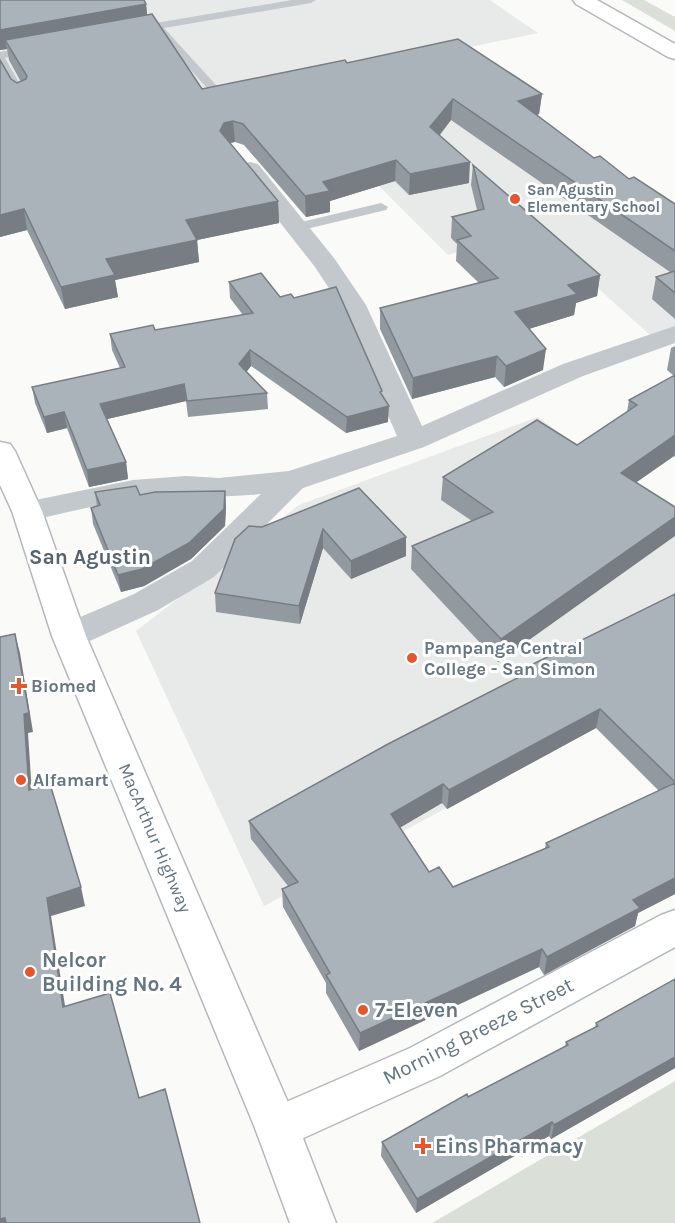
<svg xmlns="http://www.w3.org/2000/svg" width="675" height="1223" viewBox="0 0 675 1223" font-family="Karla,sans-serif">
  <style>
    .built { fill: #e8e9e9 }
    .green { fill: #dadfd7 }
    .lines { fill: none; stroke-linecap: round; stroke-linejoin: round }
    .secondary-casing { stroke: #b3babf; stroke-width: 3 }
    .highway-casing { stroke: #b4b9bd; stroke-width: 3 }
    .lane { fill: #c3c8cc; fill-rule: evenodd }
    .street { fill: #c3c8cc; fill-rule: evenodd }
    .secondary { fill: #fff; fill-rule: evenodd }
    .highway { fill: #fff; fill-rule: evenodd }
    .wall { fill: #929a9f; fill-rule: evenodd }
    .shaded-wall { fill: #777d82 }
    .building { fill: #aab3b9; stroke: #777d82; stroke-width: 1.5 }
    .poi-dot { fill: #e4572e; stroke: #fff; stroke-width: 2 }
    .labels { text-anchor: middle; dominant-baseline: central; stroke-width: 6; stroke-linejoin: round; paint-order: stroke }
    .far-poi-label { font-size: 15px; font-weight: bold; fill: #657683; stroke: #fff; text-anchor: start }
    .poi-label { font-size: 18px; font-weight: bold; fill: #657683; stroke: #fff; text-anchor: start }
    .street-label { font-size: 18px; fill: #657683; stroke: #fff }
    .quarter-label { font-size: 21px; font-weight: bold; fill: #57646e; stroke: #fff }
    .near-poi-label { font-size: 21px; font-weight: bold; fill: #657683; stroke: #fff; text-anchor: start }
    .near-street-label { font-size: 21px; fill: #657683; stroke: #fff }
  </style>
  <rect width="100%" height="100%" fill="#fafaf8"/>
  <path class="built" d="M0,0H490L538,33L0,145Z
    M463,105L675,226V326L650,335L534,231L448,255L366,173Z
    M538,417L675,518V685L264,906L136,631L299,505Z"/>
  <path class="green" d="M622,0H644L675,17V31Z
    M675,1081V1223H432Z"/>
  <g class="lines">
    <defs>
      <path id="secondary" d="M675,910V947L440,1076L277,1150L261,1143L255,1128L261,1113L410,1048L661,915Z"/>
      <path id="highway" d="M573,0H597L675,44V59L668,57L576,4Z
        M0,442L10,444L15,451L42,511L86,636L299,1128L336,1223H290L255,1128L52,636L12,511L0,485Z"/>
    </defs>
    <use href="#secondary" class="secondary-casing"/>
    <use href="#highway" class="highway-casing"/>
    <path class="lane" d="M292,0H316L311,3L164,28L216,85L218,87L212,91L208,89L154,30L136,33L131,30L156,23Z
      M32,46L36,47V51L5,58L28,98L22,102L16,98L0,69V52Z
      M381,203L388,207L386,210L298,231L291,227L293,224Z"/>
    <path class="street" d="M250,162L258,164L334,258L366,305L422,426L563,364L675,326V343L583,376L424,447L303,488L214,577L158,610L81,645L69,648L57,645L52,636L57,627L134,594L192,561L261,494C219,498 178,496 136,500C100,503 63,514 27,521L16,518L12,511L16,504L133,480L186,476L219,478L289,471L397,436L340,305L315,267L238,169L242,164Z"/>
    <use href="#secondary" class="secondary"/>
    <use href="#highway" class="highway"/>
  </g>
  <path class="wall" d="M0,0L146,4L147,15L202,89L347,63L542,94L539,114L537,115L594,158L629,179L675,204V319L652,299L656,277L670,272L451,120L440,135L469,183L409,195L395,181L330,201V212L306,217L244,145L235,142L229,143L278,201L279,223L197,240L199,262L115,280L118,297L65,309L27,230L0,237V60L11,79L17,83L21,82L9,60L7,49L0,50Z
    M473,165L600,275L597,296L576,303L574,315L529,329L543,370L504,387L495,377L412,399L380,329V308L479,283L456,261L457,244L451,238L452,217L477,210L471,185Z
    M229,282L280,297L382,395L388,422L346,433L251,366L246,372L267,393L268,409L188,417L186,401L107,419L126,462L128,479L89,487L67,428L47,433L35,403L32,387L120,368L112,350L110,334L155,330L243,315L230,298Z
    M675,346V457L674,456L636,482L498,662L411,569L412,546L472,521L441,500L443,477L577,445L627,412L629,400L674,376L667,370L671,348Z
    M359,488L406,537V556L351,579L323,548L300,624L216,612L215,593L262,527Z
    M225,491L226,507L225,526L191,559L144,586L121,592L93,524L91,508L97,506L95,492L140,495Z
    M675,594V894L638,913L635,926L544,975L539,967L359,1051L326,993V983L283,907L282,889L288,886L251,839L249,821L524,675L525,668ZM596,728L659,791L546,843L545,848L453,887L429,872L400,827L442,803L447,809Z
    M675,979V1068L551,1139L549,1136L416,1213L381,1156L382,1142L565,1047L566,1042L595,1027L596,1023Z"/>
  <path class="shaded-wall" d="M146,4L148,23L5,40L7,49L0,50V30Z
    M542,94L539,114L516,122L518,101Z
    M453,99L451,120L429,148L430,127Z
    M233,121L235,142L225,144L220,131L224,123Z
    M396,160L395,181L330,201V212L306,217L305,196L323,182Z
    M470,162L469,183L409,195L410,174Z
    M278,201L279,223L197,240L199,262L115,280L118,297L65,309L61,287L106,259L186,220Z
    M24,209L27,230L0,237V215Z
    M600,275L597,296L576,303L574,315L512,334L515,312L568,285Z
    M546,349L543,370L504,387L506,366Z
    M250,350L251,366L240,380L239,364Z
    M497,356L495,377L412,399L413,378Z
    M184,384L186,401L103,420L100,404Z
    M389,406L388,422L346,433L347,417Z
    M64,412L67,428L47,433L44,417Z
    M675,435V449L674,456L617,496L621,473Z
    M126,462L128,479L89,487L87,470Z
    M225,491L226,507L225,526L191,559L144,586L121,592L118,575Z
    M675,517V536L498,662L501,639Z
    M323,529V548L300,624L299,606Z
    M406,537V556L351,579V561Z
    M15,634L20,653L33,732L28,733L33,809L29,790Z
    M600,709L596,728L447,809L449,790Z
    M443,784L442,803L391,833V814Z
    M675,878V894L638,913L635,926L544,975L547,957L633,900Z
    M81,887L85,906L51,916L68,1025L63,1007L47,898Z
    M542,949L539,967L359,1051L360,1033Z
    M675,1057V1068L551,1139L554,1125Z
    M552,1122L549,1136L416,1213L417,1199Z
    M5,1218L7,1223H0V1219Z"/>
  <path class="building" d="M0,0H144L146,4L0,30Z
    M152,14L202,89L345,60L347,63L458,39L542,94L518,101L594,158L600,156L629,179L634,177L675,204V251L453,99L430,127L470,162L410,174L396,160L323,182L330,191L305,196L243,124L233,121L224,123L220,131L278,201L186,220L197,240L106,259L115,275L61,287L24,209L0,215V60L11,79L17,83L26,79L27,76L5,40Z
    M473,165L600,275L568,285L577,294L515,312L546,349L506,366L497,356L413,378L380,308L498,278L457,240L471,236L452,217L484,209Z
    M675,271V293L656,277Z
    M261,273L280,297L291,294L294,298L336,287L382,391L380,392L389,406L347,417L250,350L239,364L267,393L187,401L184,384L100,404L126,462L87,470L64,412L44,417L32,387L125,367L110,334L153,325L155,330L253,313L229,282Z
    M675,375V435L621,473L675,507V517L501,639L412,546L493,512L443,477L537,420L577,445L637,405L629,400Z
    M136,486L140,495L155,492L225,491L224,509L189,543L142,569L118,575L91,508L100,505L95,492Z
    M359,488L406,537L351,561L323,529L299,606L215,593L235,539L249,526L262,527Z
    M675,594V782L600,709L449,790L443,784L391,814L429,872L439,867L453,887L549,847L546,843L675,783V878L633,900L640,908L547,957L542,949L360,1033L326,975L330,973L282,889L298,882L249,821L388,744L529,672L525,668Z
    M15,634L29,713L24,714L29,790L50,784L81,887L47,898L63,1007L110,993L139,1098L165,1089L200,1223H6L5,1218L0,1219V637Z
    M675,979V1057L554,1125L552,1122L417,1199L382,1142L467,1094L468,1097L568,1045L566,1042L598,1026L596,1023Z"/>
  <g class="poi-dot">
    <circle cx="515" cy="199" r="6"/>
    <circle cx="412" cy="658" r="6"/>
    <path d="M16 677h6v6h6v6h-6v6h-6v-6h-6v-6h6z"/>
    <circle cx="21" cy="780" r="6"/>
    <circle cx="30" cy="972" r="6"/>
    <circle cx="363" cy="1010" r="6"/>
    <path d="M420 1137h6v6h6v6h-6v6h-6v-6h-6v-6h6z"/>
  </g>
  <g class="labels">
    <g class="far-poi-label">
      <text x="527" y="190">San Agustin<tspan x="527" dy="17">Elementary School</tspan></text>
    </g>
    <g class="poi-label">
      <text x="424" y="648">Pampanga Central<tspan x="424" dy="21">College - San Simon</tspan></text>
      <text x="31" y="686">Biomed</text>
      <text x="33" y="780">Alfamart</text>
    </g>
    <g class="street-label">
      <text transform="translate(155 838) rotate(67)">MacArthur Highway</text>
    </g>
    <g class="quarter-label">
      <text x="90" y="557">San Agustin</text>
    </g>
    <g class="near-poi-label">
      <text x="42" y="960">Nelcor<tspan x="42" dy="24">Building No. 4</tspan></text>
      <text x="375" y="1010">7-Eleven</text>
      <text x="435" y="1146">Eins Pharmacy</text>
    </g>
    <g class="near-street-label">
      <text transform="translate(478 1031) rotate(-27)">Morning Breeze Street</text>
    </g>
  </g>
</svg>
